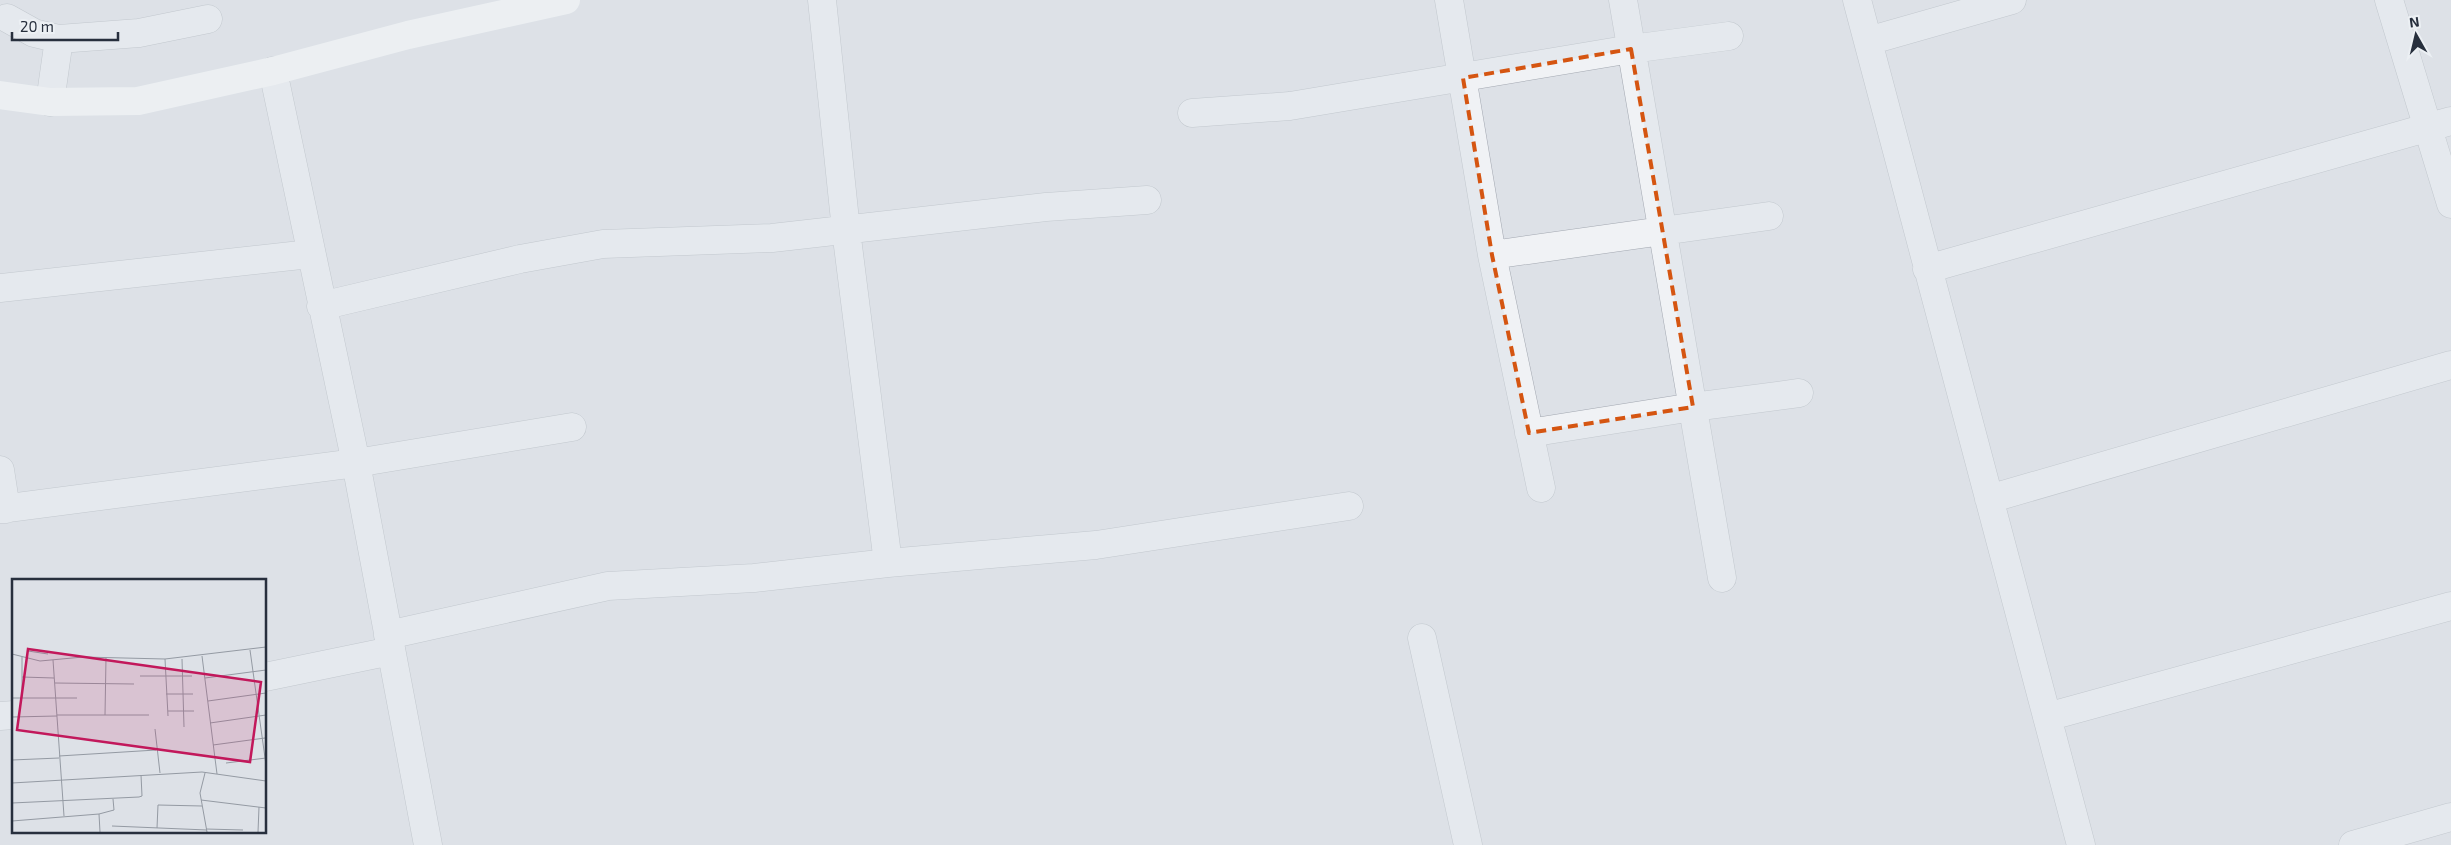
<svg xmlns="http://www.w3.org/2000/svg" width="2451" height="845" viewBox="0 0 2451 845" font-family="'Exo 2',sans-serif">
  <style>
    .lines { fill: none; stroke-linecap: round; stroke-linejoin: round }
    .street-casing { stroke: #a3a8b1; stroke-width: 29 }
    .street { stroke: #f0f2f5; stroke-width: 28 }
    .secondary { stroke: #fff; stroke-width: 28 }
    .marked { fill: none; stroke: #d55511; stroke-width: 4; stroke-dasharray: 10 6; stroke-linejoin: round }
    .inset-road { fill: none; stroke: #949aa3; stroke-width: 1 }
    .view { fill: #c2185b; fill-opacity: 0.15; stroke: #c2185b; stroke-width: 2.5 }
    .inset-edge { fill: none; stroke: #272f3d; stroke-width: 2.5 }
  </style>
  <rect width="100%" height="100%" fill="#dde1e7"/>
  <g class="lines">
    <defs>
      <path id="street" d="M822,0L846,230L888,563
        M1449,0L1492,255L1541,488
        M1623,0L1722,578
        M1857,0L2081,845
        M2389,0L2451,204
        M7,18L34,33L59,39L139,33L208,19
        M1868,41L2012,0
        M273,71L356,463L428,845
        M50,102L59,39
        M1192,113L1290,106L1631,49L1729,36
        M1492,255L1769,216
        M1927,269L2451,121
        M0,288L310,254
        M321,306L520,259L603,244L772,238L1046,207L1147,200
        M1529,433L1693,407L1799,393
        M0,470L6,509
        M1989,499L2451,365
        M0,509L356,463L572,427
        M388,635L608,586L754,578L888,563L1096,545L1349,506
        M1422,638L1468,845
        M265,677L391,651
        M0,716L14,715
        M2047,717L2451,606
        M2353,845L2451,817"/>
    </defs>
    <use href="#street" class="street-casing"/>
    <use href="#street" class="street"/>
    <path class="secondary" d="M0,95L50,102L138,101L273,71L408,35L566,0"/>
  </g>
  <path d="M0 0H2451V845H0ZM1631,49L1693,407L1529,433L1492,255L1463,78Z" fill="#dde1e7" fill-opacity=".55" fill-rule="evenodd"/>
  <path class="marked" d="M1631,49L1693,407L1529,433L1492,255L1463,78Z"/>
  <g transform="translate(12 579)">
    <rect width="254" height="254" fill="#dde1e7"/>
    <path class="inset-road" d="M238,71L254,186M16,72L36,75M0,75L28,82L71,78L153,80L254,68M190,77L205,195M10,78V119M153,80L156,137M170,80L172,148M41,81L52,237M128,97H180M10,98L42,99M193,99L254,91M43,104L122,105M154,115H181M0,119H65M196,122L254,114M156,132H182M45,136H137M93,136L94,79M0,138L45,137M198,144L254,136M143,150L148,194M201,166L253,159M47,177L144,171M0,181L47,179M214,184L254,179M193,194L188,214L195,253M0,204L190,193L254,202M189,221L254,229M0,224L127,218L130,217L129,196M87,235L88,253M0,242L87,235L102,231L101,220M100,247L195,251M145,249L146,226L190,227M194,250L231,251M246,253L247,228"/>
    <path class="view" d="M16,70L249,103L238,183L5,151Z"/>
    <rect width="254" height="254" class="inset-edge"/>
  </g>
  <g transform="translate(2416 35) rotate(352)" stroke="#ecf0f4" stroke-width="4" paint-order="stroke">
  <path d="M0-4L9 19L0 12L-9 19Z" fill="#272f3d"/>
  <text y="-8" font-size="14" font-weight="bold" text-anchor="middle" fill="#272f3d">N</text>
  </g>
  <path d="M12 32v8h106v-8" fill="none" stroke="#272f3d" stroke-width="2.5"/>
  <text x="20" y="32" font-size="15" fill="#272f3d" stroke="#ecf0f4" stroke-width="4" paint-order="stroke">20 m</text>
</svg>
